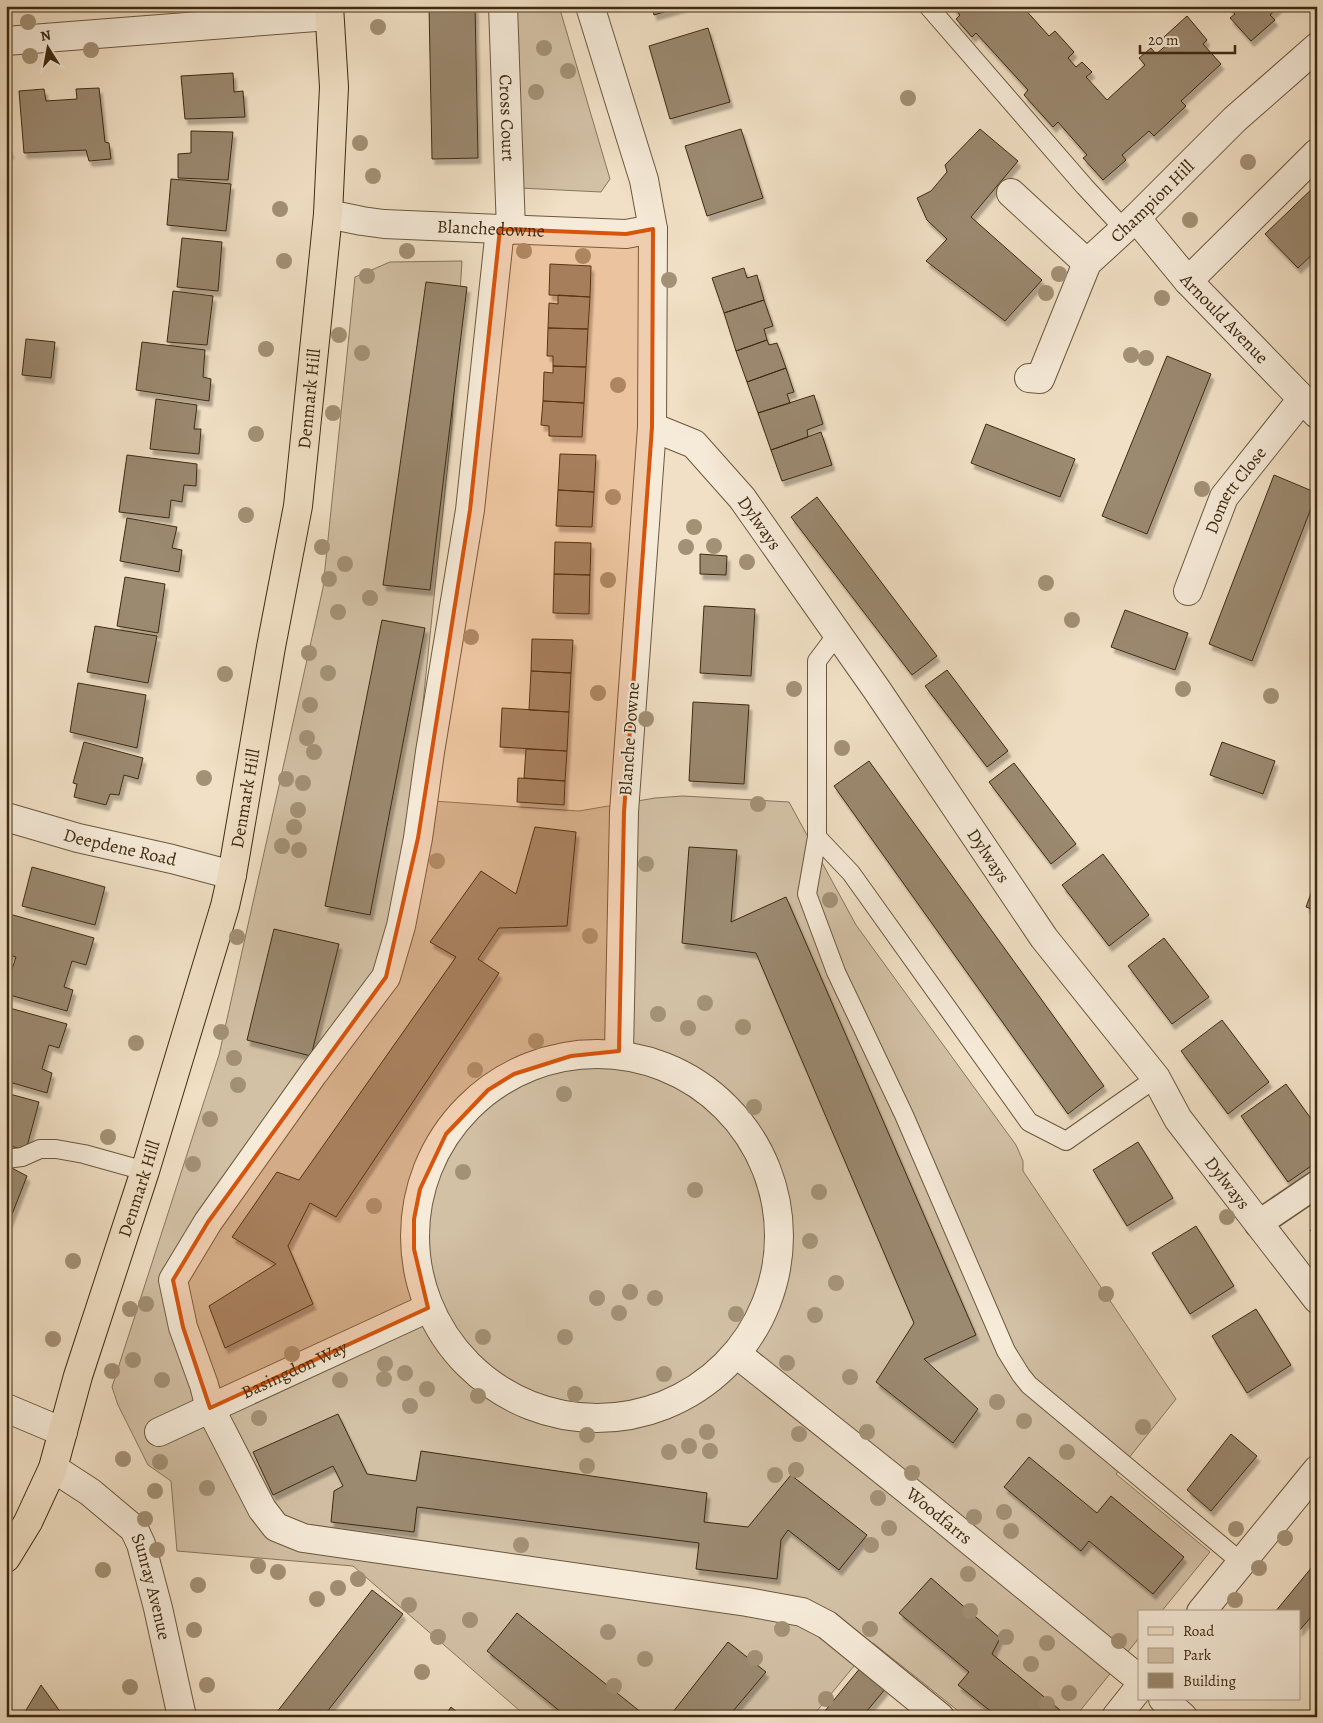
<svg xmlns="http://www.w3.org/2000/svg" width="1323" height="1723" viewBox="0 0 1323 1723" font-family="Alegreya,serif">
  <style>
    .green { fill: #d3c1a6; stroke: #88765c }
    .building { fill: #9b896f; stroke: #3e2a11; filter: url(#shadow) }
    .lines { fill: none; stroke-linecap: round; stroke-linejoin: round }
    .service-casing { stroke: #6b583e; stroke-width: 20 }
    .pedestrian-casing { stroke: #6b583e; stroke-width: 29 }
    .minor-casing { stroke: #6b583e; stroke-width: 30 }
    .tertiary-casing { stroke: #6b583e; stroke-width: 30 }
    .primary-casing { stroke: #3e2a11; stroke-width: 30 }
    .service { stroke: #f6ebd9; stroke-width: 18 }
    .pedestrian { stroke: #f6ebd9; stroke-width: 26 }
    .minor { stroke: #f6ebd9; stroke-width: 28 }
    .tertiary { stroke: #f6ebd9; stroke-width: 28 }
    .primary { stroke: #f1e0c5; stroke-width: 28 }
    .tree { fill: #a39176 }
    .marked { fill: #d7540c; fill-opacity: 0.2; stroke: #d7540c; stroke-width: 4; stroke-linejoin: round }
    .labels { text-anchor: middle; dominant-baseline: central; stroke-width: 4; stroke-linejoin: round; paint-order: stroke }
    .street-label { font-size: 18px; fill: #3e2a11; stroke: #f6ebd9 }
  </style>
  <defs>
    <filter id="shadow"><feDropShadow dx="3" dy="5.5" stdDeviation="1" flood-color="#0004"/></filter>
  </defs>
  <rect width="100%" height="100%" fill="#f1e0c5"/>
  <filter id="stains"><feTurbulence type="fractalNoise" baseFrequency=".004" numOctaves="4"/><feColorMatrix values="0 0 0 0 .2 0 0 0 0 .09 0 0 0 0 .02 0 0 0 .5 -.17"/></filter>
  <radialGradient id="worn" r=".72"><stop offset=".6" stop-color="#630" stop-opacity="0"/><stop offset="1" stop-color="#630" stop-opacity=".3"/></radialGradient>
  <path class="green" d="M515,6H559L610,179L601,192L520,188Z
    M462,261L452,424L415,780L433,801L579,811L655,798L683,796L789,802L856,925L1016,1145L1023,1161V1171L1176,1399L1116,1474L1210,1552L1161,1612H1139V1638L1075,1717H966L873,1643L812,1717H527L353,1566L177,1551L171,1481L148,1465L118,1405L112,1387L219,1055L323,588L355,277L390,262Z"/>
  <path class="building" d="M429,6H475L478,158L432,159Z
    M652,6H684L654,15Z
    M952,6H1022L1049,36L1055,31L1074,52L1068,58L1076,67L1082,62L1092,72L1086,77L1107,100L1145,65L1139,58L1151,48L1156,54L1169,43L1164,37L1187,16L1207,40L1203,44L1221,64L1181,101L1186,106L1154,136L1149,131L1122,155L1126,160L1103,180L1083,158L1087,155L1058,122L1053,127L1024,95L1028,90L976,33L972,37L956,19L960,15Z
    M1228,6H1280L1270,15L1275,20L1251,41L1230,18L1235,14Z
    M708,28L730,102L670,119L649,46Z
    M233,73L234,92L243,91L245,117L185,119L181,76Z
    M99,88L105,142L109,143L111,159L89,161L86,150L24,153L19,91L44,89L46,101L77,99L76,89Z
    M741,129L763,198L707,216L685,146Z
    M980,129L1018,161L971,217L1042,280L1005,321L926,261L947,239L927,220L917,198L931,191L947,172L945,165Z
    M191,131L233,132L228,180L178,178V154L191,153Z
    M6,143L11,153L6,154Z
    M171,179L231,184L226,231L167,225Z
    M1317,184V250L1298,268L1265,234Z
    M182,238L222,242L218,291L177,287Z
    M550,264L591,266L590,297L549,295Z
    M744,268L747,278L757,275L764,300L724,313L712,278Z
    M426,282L467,287L430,590L383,585Z
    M173,291L213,296L207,345L167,342Z
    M558,295L590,297L588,329L548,328L549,303L558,304Z
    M764,300L773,326L764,329L767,340L736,351L724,313Z
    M548,328L588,329L586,367L553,366V356H547Z
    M26,339L55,342L51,378L22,375Z
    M767,340L769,345L777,343L786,368L747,382L736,351Z
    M142,342L205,350L203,377L211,379L209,401L136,390Z
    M1167,356L1211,374L1147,534L1102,516Z
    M553,366L586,367L584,403L543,401L544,372L553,373Z
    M786,368L794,392L787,394L790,403L758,413L747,382Z
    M814,395L823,424L807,430L808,437L771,450L758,413Z
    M156,399L197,405L194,429H201L199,454L150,449Z
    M543,401L584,403L582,437L549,436V426L541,425Z
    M986,424L1075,459L1060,497L971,463Z
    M821,432L832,465L782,481L771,450Z
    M560,454L596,455L594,492L558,490Z
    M127,455L197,464L196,486L184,485L182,502L171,500L169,518L119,512Z
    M1274,475L1317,493L1252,661L1209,644Z
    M558,490L594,492L592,527L556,526Z
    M817,497L937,656L912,675L791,517Z
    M127,518L177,527L172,548L182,550L179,572L120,561Z
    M555,542L591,543L590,575L554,574Z
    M700,554L727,556L726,575L700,574Z
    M554,574L590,575L589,614L553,613Z
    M125,577L165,584L158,633L117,626Z
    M704,606L755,609L751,676L700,673Z
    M1125,610L1188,633L1175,670L1111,647Z
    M382,620L425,628L370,915L325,906Z
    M95,626L157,636L148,683L87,672Z
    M532,639L573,640L571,673L531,671Z
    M947,670L1008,751L987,767L925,686Z
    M531,671L571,673L569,712L529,710Z
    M78,683L146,695L137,748L70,732Z
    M693,702L749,705L744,784L689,781Z
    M502,708L569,712L567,751L500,747Z
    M84,742L143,758L138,779L124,775L119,795L110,794L106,805L74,797L77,784L73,783Z
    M1222,742L1275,761L1263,794L1210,775Z
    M526,749L567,751L565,781L524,778Z
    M1317,754V768L1312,766Z
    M869,761L1104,1086L1068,1114L834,786Z
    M1014,763L1076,844L1051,864L989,782Z
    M518,778L565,781L564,805L517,802Z
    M535,827L576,832L567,926L499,928L478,959L499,973L336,1217L310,1203L288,1246L313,1304L225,1348L209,1306L276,1264L232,1237L277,1172L299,1180L456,957L430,942L481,871L516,894Z
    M689,847L737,850L731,922L786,897L976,1335L924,1359L978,1409L953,1443L876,1382L914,1323L756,953L682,943Z
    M1103,854L1149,915L1109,946L1062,885Z
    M32,867L105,887L95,925L22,906Z
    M1317,877V911L1306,907Z
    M6,913L94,938L86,965L72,961L64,987L73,990L67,1011L6,994V974L10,975L16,957L6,954Z
    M274,929L339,944L311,1056L247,1040Z
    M1164,938L1209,997L1172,1024L1128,966Z
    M6,1007L67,1024L59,1048L49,1045L42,1069L52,1073L47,1093L6,1081Z
    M1222,1020L1269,1082L1228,1114L1181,1051Z
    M1286,1084L1317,1127V1162L1288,1182L1241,1116Z
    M6,1093L39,1102L26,1150L6,1145Z
    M1138,1142L1173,1198L1127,1226L1093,1170Z
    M6,1165L27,1176L9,1222L6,1221Z
    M1317,1225V1239L1310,1230Z
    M1196,1226L1234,1286L1190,1314L1152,1253Z
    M1256,1309L1291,1365L1247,1393L1212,1336Z
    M338,1414L367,1474L416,1481L421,1451L707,1493L704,1522L748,1527L791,1475L867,1535L839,1570L788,1530L781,1540L777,1579L696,1569L699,1543L417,1507L414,1532L331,1522L334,1491L343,1486L333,1466L273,1495L253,1452Z
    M1231,1434L1257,1456L1211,1511L1187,1490Z
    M1029,1457L1097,1513L1111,1496L1184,1557L1153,1594L1089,1541L1081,1551L1004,1487Z
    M1317,1561V1610L1299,1631V1612H1275Z
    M931,1578L1000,1638L992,1654L1060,1710L1054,1717H998L958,1685L969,1672L899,1613Z
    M372,1590L403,1614L323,1717H273Z
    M517,1613L647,1717H567L487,1651Z
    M728,1642L766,1672L728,1717H669Z
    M861,1667L886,1688L862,1717H820Z
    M41,1685L64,1717H22Z
    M451,1707L463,1717H444Z"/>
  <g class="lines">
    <defs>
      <path id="service" d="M928,6L1085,187L1124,229
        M817,837V661L838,633
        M1156,1078L1066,1141L1029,1122L851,873L817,837L807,894L836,972L904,1115L1006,1351L1021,1375L1029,1385L1241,1562
        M6,1159L22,1157L40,1149H56L84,1154L145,1171"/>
      <path id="pedestrian" d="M1258,1224L1317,1184"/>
      <g id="minor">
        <path id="s1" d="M503,6L511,230"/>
        <path d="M590,6L644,180L653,229L652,427L624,812L619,1051"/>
        <path d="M6,41L329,16"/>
        <path d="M1011,193L1087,263"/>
        <path id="s2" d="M328,214L362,221L384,224L500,229L626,234L653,229"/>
        <path id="s3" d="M1136,218L1188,281L1317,414"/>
        <path d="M500,229L470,510L430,752L418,838L401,926L386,977L313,1074L208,1222L173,1280L183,1327L204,1385L210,1408L262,1509L276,1527L303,1538L747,1602L802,1612L827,1625L940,1717"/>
        <path d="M1188,281L1317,153"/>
        <path id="s4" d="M1029,378L1040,379L1087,263L1136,218L1235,119L1317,47"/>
        <path id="s5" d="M652,427L694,444L742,498L877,690L1044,938L1156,1078L1178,1119L1317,1299"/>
        <path id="s6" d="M1188,591L1224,497L1302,399"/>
        <path id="s7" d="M6,817L78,838L172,859L232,875"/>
        <circle cx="597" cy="1236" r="182"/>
        <path id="s8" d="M737,1354L925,1504L1139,1679"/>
        <path d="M6,1408L63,1432"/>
        <path id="s9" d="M159,1432L428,1308"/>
        <path d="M1201,1612L1317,1470"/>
        <path d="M1163,1699L1183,1717"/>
        <path d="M1116,1717L1139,1688"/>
      </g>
      <g id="tertiary">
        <path id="s10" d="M53,1468L90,1492L134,1529L141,1544L158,1608L182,1717"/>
      </g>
      <g id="primary">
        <path id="s11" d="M6,1558L28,1522L53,1468L78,1376L145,1171L225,906L232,875L271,647L298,506L328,214L334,87L329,6"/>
      </g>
    </defs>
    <use href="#service" class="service-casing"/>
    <use href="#pedestrian" class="pedestrian-casing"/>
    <use href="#minor" class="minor-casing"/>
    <use href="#tertiary" class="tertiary-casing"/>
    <use href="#primary" class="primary-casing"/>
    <use href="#service" class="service"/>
    <use href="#pedestrian" class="pedestrian"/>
    <use href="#minor" class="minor"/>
    <use href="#tertiary" class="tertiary"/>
    <use href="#primary" class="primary"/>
  </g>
  <g class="tree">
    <circle cx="28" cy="22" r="8"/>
    <circle cx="378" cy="27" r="8"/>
    <circle cx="544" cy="48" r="8"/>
    <circle cx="91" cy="50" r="8"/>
    <circle cx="30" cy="56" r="8"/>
    <circle cx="568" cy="71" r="8"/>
    <circle cx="536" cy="92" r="8"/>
    <circle cx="908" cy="98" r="8"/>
    <circle cx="360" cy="143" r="8"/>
    <circle cx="1248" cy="162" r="8"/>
    <circle cx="373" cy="176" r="8"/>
    <circle cx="280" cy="209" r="8"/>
    <circle cx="1190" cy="220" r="8"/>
    <circle cx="407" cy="251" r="8"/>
    <circle cx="524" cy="251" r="8"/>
    <circle cx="583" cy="256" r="8"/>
    <circle cx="284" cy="261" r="8"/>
    <circle cx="1059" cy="274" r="8"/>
    <circle cx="367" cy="276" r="8"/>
    <circle cx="669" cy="280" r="8"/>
    <circle cx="1046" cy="293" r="8"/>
    <circle cx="1162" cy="298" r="8"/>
    <circle cx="339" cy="335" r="8"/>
    <circle cx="266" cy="349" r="8"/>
    <circle cx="362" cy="353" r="8"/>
    <circle cx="1131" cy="355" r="8"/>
    <circle cx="1146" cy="358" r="8"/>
    <circle cx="618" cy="385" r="8"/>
    <circle cx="333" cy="413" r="8"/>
    <circle cx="256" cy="434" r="8"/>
    <circle cx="1202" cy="489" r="8"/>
    <circle cx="613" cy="497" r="8"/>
    <circle cx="246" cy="515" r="8"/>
    <circle cx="694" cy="527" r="8"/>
    <circle cx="714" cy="546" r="8"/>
    <circle cx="322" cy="547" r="8"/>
    <circle cx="686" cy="547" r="8"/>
    <circle cx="747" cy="562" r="8"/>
    <circle cx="345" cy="564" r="8"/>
    <circle cx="329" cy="579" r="8"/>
    <circle cx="608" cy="580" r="8"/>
    <circle cx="1046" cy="583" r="8"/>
    <circle cx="370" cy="598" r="8"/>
    <circle cx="338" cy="612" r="8"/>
    <circle cx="1072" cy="620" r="8"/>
    <circle cx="471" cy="637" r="8"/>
    <circle cx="309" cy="653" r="8"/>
    <circle cx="328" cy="673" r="8"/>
    <circle cx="225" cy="674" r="8"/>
    <circle cx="794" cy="689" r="8"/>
    <circle cx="1183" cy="689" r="8"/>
    <circle cx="598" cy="693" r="8"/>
    <circle cx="1271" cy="696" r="8"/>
    <circle cx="310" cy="705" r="8"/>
    <circle cx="646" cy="719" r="8"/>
    <circle cx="307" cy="738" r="8"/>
    <circle cx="842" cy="748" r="8"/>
    <circle cx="314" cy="752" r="8"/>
    <circle cx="204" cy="778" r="8"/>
    <circle cx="286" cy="779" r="8"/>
    <circle cx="303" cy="783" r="8"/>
    <circle cx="758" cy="804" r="8"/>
    <circle cx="298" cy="810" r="8"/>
    <circle cx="294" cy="827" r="8"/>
    <circle cx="282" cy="846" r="8"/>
    <circle cx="299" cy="850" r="8"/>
    <circle cx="437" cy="861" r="8"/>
    <circle cx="646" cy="864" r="8"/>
    <circle cx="830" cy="900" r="8"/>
    <circle cx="590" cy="936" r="8"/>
    <circle cx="237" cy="937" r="8"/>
    <circle cx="705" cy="1003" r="8"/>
    <circle cx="658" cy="1014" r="8"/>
    <circle cx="743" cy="1027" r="8"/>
    <circle cx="688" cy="1028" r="8"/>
    <circle cx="221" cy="1032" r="8"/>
    <circle cx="536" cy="1041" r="8"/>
    <circle cx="136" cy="1043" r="8"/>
    <circle cx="234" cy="1058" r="8"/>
    <circle cx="475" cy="1070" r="8"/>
    <circle cx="238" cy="1085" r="8"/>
    <circle cx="564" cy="1094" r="8"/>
    <circle cx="754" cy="1107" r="8"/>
    <circle cx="210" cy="1119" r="8"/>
    <circle cx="108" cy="1137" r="8"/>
    <circle cx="193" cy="1164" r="8"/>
    <circle cx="463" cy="1172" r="8"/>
    <circle cx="695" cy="1190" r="8"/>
    <circle cx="819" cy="1192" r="8"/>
    <circle cx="374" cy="1206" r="8"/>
    <circle cx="1227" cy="1217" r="8"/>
    <circle cx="810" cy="1241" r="8"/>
    <circle cx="73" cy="1261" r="8"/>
    <circle cx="836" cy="1283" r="8"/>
    <circle cx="630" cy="1292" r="8"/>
    <circle cx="1106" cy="1294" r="8"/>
    <circle cx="597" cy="1298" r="8"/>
    <circle cx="655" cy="1298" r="8"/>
    <circle cx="146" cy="1304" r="8"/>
    <circle cx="130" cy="1309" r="8"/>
    <circle cx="619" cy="1313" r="8"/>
    <circle cx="736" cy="1314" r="8"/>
    <circle cx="815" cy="1315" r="8"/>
    <circle cx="483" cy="1337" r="8"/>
    <circle cx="565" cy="1337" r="8"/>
    <circle cx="53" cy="1339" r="8"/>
    <circle cx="292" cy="1354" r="8"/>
    <circle cx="133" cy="1360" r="8"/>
    <circle cx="787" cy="1363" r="8"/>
    <circle cx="385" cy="1364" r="8"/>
    <circle cx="112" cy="1371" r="8"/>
    <circle cx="405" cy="1373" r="8"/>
    <circle cx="664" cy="1374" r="8"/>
    <circle cx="850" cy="1377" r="8"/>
    <circle cx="384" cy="1379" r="8"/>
    <circle cx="162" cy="1380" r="8"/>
    <circle cx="340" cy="1380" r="8"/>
    <circle cx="427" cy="1389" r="8"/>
    <circle cx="575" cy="1394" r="8"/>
    <circle cx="478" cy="1396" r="8"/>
    <circle cx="997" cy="1402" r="8"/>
    <circle cx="410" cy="1406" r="8"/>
    <circle cx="259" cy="1418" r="8"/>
    <circle cx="1024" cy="1421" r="8"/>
    <circle cx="1143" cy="1427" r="8"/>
    <circle cx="707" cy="1432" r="8"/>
    <circle cx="867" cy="1432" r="8"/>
    <circle cx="799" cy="1434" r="8"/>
    <circle cx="587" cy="1435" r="8"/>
    <circle cx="689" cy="1446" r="8"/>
    <circle cx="710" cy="1451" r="8"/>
    <circle cx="669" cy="1452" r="8"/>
    <circle cx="1067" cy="1452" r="8"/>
    <circle cx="123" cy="1459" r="8"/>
    <circle cx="160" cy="1462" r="8"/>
    <circle cx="587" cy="1466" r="8"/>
    <circle cx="796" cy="1470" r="8"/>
    <circle cx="912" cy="1473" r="8"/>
    <circle cx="775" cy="1475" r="8"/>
    <circle cx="207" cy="1488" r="8"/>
    <circle cx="155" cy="1491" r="8"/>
    <circle cx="878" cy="1498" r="8"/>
    <circle cx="1004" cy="1512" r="8"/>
    <circle cx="974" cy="1517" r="8"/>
    <circle cx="145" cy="1519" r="8"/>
    <circle cx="889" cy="1528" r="8"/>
    <circle cx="1236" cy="1529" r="8"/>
    <circle cx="1011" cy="1531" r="8"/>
    <circle cx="1285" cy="1538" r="8"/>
    <circle cx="521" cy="1545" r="8"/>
    <circle cx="871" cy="1545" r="8"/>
    <circle cx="157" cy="1550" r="8"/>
    <circle cx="258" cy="1566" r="8"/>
    <circle cx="1259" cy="1568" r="8"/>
    <circle cx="103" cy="1570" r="8"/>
    <circle cx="278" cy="1572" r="8"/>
    <circle cx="968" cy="1574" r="8"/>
    <circle cx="358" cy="1579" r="8"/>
    <circle cx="198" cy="1585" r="8"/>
    <circle cx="338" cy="1588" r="8"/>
    <circle cx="317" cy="1599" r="8"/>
    <circle cx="1235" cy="1600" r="8"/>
    <circle cx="409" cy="1605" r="8"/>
    <circle cx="970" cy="1611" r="8"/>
    <circle cx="470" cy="1620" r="8"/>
    <circle cx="782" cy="1629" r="8"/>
    <circle cx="870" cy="1629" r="8"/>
    <circle cx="194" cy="1630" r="8"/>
    <circle cx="608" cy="1632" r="8"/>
    <circle cx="438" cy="1637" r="8"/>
    <circle cx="1006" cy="1637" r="8"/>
    <circle cx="1119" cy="1641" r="8"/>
    <circle cx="1047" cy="1643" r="8"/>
    <circle cx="755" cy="1658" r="8"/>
    <circle cx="645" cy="1659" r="8"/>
    <circle cx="1031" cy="1664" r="8"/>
    <circle cx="422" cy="1672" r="8"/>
    <circle cx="207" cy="1685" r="8"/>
    <circle cx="614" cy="1686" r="8"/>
    <circle cx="130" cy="1687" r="8"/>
    <circle cx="1069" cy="1693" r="8"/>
    <circle cx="826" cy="1699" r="8"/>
    <circle cx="1047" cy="1704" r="8"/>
  </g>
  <path class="marked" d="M500,229L626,234L653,229L652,427L624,812L619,1051L571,1056L514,1074L488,1090L446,1134L420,1189L414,1219V1249L428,1308L210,1408L183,1327L173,1280L208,1222L386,977L418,838L470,510Z"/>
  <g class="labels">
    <g class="street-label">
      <text stroke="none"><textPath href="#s1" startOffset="112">Cross Court</textPath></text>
      <text stroke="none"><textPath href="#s4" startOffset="226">Champion Hill</textPath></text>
      <text stroke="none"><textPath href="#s2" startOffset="164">Blanchedowne</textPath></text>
      <text stroke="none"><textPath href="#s3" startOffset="134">Arnould Avenue</textPath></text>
      <text stroke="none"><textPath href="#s11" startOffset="1204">Denmark Hill</textPath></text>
      <text stroke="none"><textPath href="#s6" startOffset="112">Domett Close</textPath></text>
      <text stroke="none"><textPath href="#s5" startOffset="148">Dylways</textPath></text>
      <text transform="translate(629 739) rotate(-86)">Blanche Downe</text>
      <text stroke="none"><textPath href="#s11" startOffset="799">Denmark Hill</textPath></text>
      <text stroke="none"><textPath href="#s7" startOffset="118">Deepdene Road</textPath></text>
      <text stroke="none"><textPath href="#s5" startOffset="552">Dylways</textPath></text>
      <text stroke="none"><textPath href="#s5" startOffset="958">Dylways</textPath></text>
      <text stroke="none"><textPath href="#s11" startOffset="394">Denmark Hill</textPath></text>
      <text stroke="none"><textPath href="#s9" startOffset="149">Basingdon Way</textPath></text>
      <text stroke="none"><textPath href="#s8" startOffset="259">Woodfarrs</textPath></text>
      <text stroke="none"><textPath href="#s10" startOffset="162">Sunray Avenue</textPath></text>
    </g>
  </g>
  <rect width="1323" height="1723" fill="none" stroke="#f1e0c5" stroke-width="25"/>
  <rect x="8" y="8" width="1308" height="1708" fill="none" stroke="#3e2a11" stroke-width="2.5"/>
  <rect x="12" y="12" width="1298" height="1698" fill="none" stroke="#3e2a11"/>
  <rect x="1138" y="1610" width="162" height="90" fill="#f6ebd9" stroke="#ac9e89"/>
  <rect x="1148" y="1627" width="25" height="8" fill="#f1e0c5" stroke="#ac9e89"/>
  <text x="1183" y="1636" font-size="15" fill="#3e2a11">Road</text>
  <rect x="1148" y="1648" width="25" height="15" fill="#d3c1a6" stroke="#ac9e89"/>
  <text x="1183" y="1660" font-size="15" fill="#3e2a11">Park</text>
  <rect x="1148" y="1673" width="25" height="15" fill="#9b896f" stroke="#ac9e89"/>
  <text x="1183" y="1686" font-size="15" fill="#3e2a11">Building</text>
  <g transform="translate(48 48) rotate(349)" stroke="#f6ebd9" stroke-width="4" paint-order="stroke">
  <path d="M0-4L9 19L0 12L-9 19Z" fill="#3e2a11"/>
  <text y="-8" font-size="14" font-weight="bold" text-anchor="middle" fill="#3e2a11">N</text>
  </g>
  <path d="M1140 45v8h95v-8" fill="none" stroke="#3e2a11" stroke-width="2.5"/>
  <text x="1148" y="45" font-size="15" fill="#3e2a11" stroke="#f6ebd9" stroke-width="4" paint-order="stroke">20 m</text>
  <rect width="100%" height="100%" filter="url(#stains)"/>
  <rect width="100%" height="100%" fill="url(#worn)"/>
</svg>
